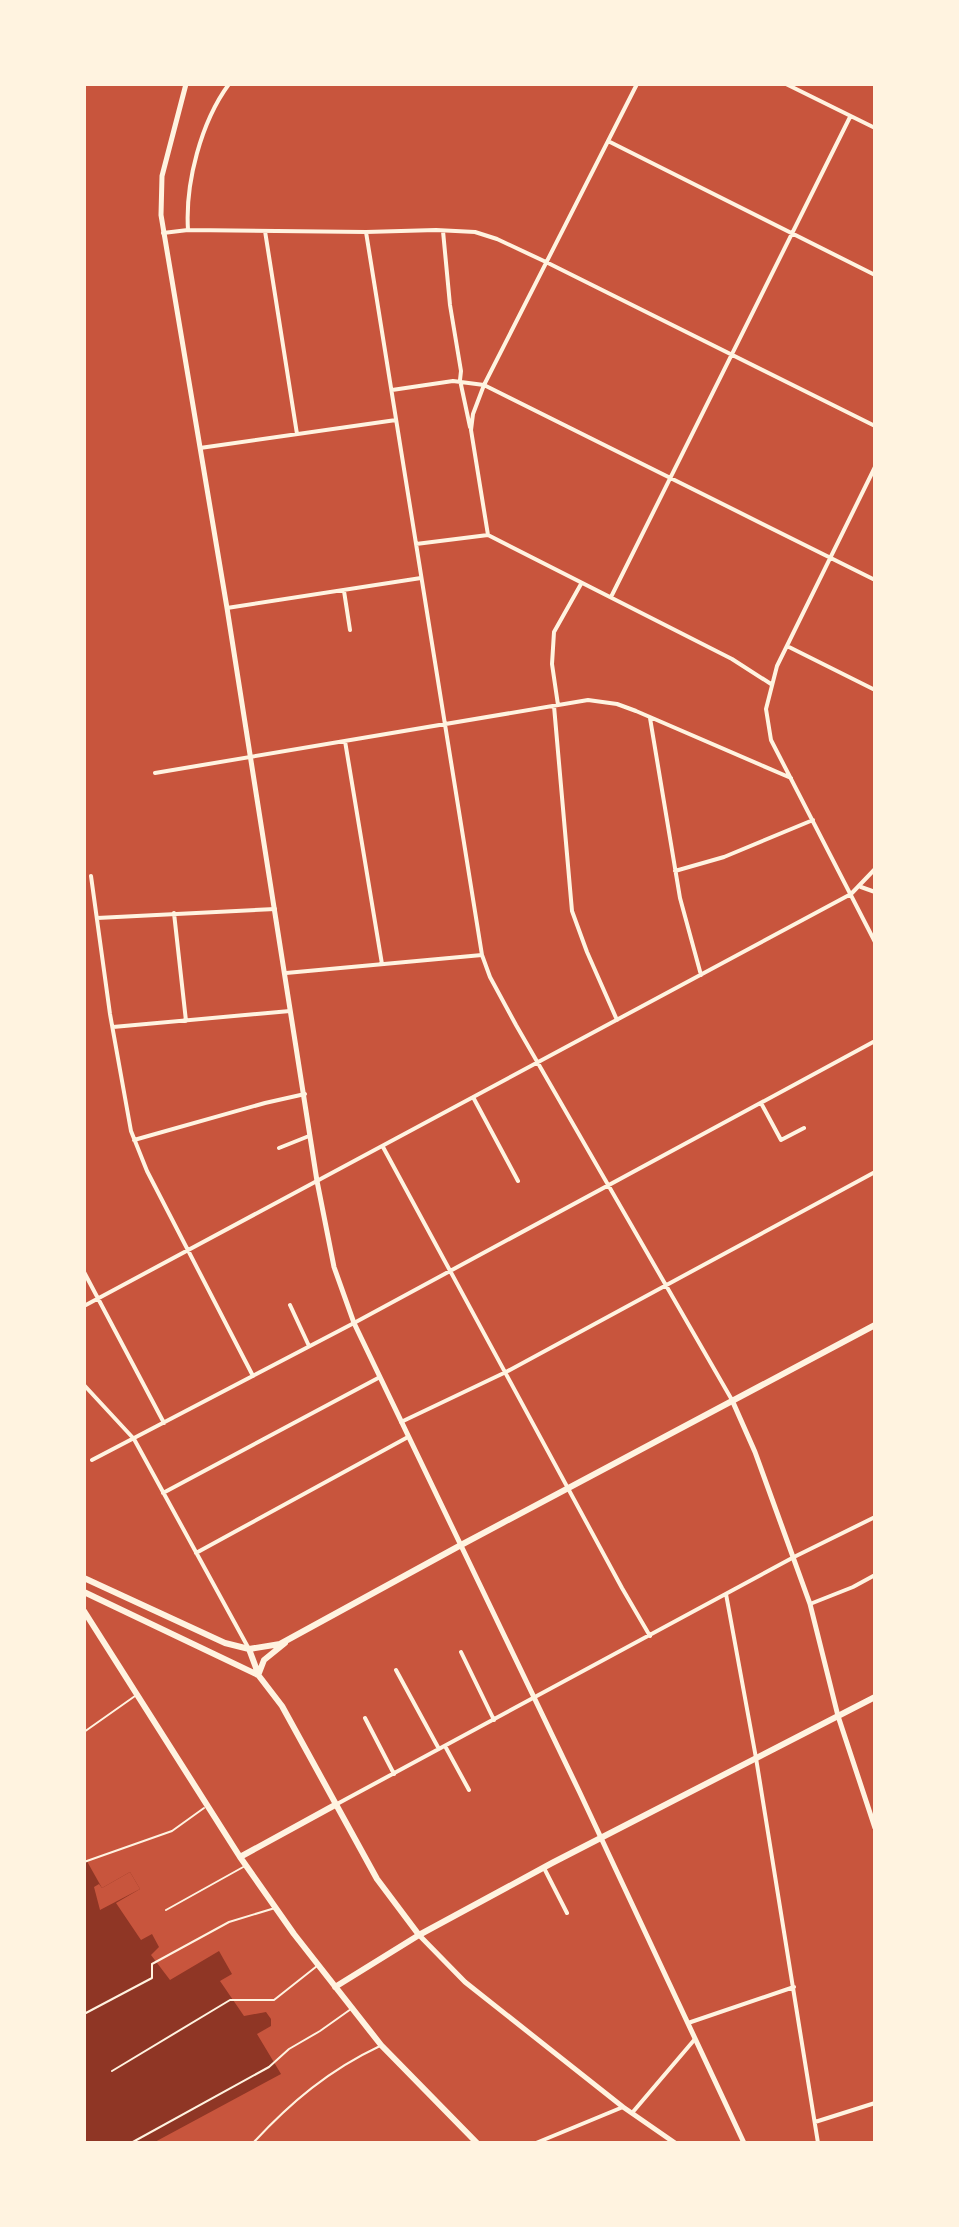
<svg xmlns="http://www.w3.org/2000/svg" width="959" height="2227" viewBox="0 0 959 2227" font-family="'Zilla Slab',serif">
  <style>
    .water { fill: #8f3625 }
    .pier { fill: #c8553d }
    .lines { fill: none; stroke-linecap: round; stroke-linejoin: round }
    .service { stroke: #fff3e0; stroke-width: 2 }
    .minor { stroke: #fff3e0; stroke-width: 4 }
    .tertiary { stroke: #fff3e0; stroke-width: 5 }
    .primary { stroke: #fff3e0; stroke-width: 6 }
  </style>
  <rect width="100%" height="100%" fill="#c8553d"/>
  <path class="water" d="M84,1856L102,1888L130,1872L140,1889L116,1903L141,1940L152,1934L159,1947L151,1955L170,1980L219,1951L232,1974L220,1981L244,2016L266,2012L271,2019V2026L257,2034L281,2074L153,2143H84Z"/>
  <path class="pier" d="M130,1872L140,1889L100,1910L94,1887L99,1884L102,1888Z"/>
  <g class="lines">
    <path class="service" d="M84,1732L135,1696
      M84,1862L172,1831L204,1808
      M166,1910L245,1866
      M84,2014L152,1978V1964L229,1922L275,1908
      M112,2071L230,2000H274L317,1966
      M131,2143L269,2067L289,2049L320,2031L351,2009
      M253,2143C291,2102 329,2070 380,2046"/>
    <path class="minor" d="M786,84L875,128
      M608,141L875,275
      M188,230C185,183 201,122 229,84
      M265,231L297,434
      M443,231L450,305L461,371L460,380L470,427
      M366,232L482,955L490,977L516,1025L732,1400
      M163,233L188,230L366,232L436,230L475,232L497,239L546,262L875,426
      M392,390L453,381L484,385L875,580
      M200,448L396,420
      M875,467L777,666L766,709L771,740L875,942
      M488,535L471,430L473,414L484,385L637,84
      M416,544L488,535L732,659L771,684
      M344,591L350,630
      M611,597L850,117
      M227,608L421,578
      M787,646L875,690
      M558,705L552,664L554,632L581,584
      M554,706L572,911L587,952L617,1020
      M650,718L680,898L701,975
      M345,741L382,964
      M155,773L588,700L617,704L636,711L791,778
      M675,871L724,857L813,820
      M91,876L110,1014L131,1131L147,1171L253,1376
      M861,887L875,892
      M174,913L186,1021
      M97,918L275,909
      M286,973L482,955
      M113,1027L290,1011
      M473,1097L518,1181
      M761,1103L781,1140L804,1128
      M134,1140L265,1103L305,1094
      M383,1147L622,1588L650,1636
      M279,1148L309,1136
      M84,1272L164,1423
      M290,1305L309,1346
      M84,1306L851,894L875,869
      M84,1385L134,1439L249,1649
      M401,1422L506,1372L875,1172
      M92,1460L354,1323L875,1041
      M163,1493L380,1377
      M196,1553L408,1437
      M726,1594L756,1758L818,2143
      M810,1604L853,1587L875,1575
      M461,1652L494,1720
      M396,1670L439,1749
      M365,1718L394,1774
      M445,1746L469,1790
      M337,1804L794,1557L875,1517
      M544,1868L567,1913
      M688,2023L794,1987
      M632,2113L695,2039
      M815,2122L875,2103
      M536,2143L623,2107"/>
    <path class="tertiary" d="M186,84L162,176L161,215L227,608L317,1181L334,1267L354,1323L580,1793L744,2143
      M732,1400L755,1452L810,1604L838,1716L875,1828
      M419,1935L465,1982L623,2107L675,2143"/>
    <path class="primary" d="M84,1578L225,1643L249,1649L280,1644L461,1545L875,1325
      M84,1592L258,1675
      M84,1611L240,1857L294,1934L381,2045L477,2143
      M249,1649L259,1676L282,1706L377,1879L419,1935
      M259,1673L264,1660L285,1643
      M240,1857L335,1805
      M335,1987L419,1935L552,1863L875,1697"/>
  </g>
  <rect width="959" height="2227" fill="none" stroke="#fff3e0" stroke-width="172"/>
</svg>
